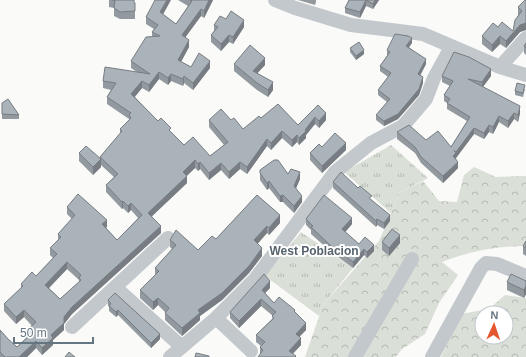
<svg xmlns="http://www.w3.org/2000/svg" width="526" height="357" viewBox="0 0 526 357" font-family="Arial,sans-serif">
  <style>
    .grass { fill: url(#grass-tufts) }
    .forest { fill: url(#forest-crowns); fill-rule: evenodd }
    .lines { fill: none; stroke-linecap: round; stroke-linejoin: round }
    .minor { stroke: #c3c8cc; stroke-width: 14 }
    .wall { fill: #929a9f; fill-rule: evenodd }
    .shaded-wall { fill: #777d82 }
    .building { fill: #aab3b9; stroke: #777d82; fill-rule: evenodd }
    .labels { text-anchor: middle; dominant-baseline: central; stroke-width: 4; stroke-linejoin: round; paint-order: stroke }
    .quarter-label { font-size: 12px; font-weight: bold; fill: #57646e; stroke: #fff }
  </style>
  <defs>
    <pattern id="grass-tufts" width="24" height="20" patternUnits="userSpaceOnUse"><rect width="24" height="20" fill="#dadfd7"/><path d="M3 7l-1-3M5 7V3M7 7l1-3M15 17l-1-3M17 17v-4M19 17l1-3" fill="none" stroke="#b4b9b4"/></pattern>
    <pattern id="forest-crowns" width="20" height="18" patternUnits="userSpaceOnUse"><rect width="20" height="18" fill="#dadfd7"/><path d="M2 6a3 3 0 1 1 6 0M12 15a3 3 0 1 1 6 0" fill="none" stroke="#b4b9b4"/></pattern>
  </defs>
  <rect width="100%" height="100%" fill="#fafaf8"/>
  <path class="grass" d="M391,145L428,178L400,192L391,213L344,172Z
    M301,232L353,268L323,305L319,316L265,276Z"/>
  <path class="forest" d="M474,167L496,177L526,176V246C497,246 469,251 442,262L458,275L439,303L425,334L402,349L396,357H305L323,305L379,241L400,192L423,181L439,201L457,202L464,175Z
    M505,295L526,298V357H441L461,314L489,309ZM482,313H506V337H482Z"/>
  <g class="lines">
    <path class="minor" d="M275,0L295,8L351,25L423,34L500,67L526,75
      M500,67L526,38
      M115,287L182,347
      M216,318L251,351
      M72,327L168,238
      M170,357L216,318L255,279L335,172L371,143L403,126L426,99L434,78L451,47
      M355,357L412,259
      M432,357L481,268L486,263L497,264L526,276"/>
  </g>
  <path class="wall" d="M109,0H134V3H135V19H120L114,16V8L109,7Z
    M178,0H213L204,18L201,16L185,37L189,47L181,62L191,67L210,68L193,90L184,83L183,86L171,81L168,85L159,79L149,92L142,88L135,97L158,121L171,132L184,145L210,156L224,145L209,127V120H231L243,129L261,118L298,125L318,105L326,120L319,128L315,124L306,135V138L299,145L297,142L292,147L282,138L271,150L267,146L247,174L240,169L229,179L221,170L209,180L200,169L198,171L195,168L187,176V183L152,216L161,233L72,314L64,324V330L53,340V345L42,355L36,348L27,357H0V330L8,339L17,347L26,338V331L32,326L24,317L16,324L4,311V304L21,288V284L36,276L53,258L50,255V248L58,240V234L72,219L67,214V207L107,227L106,228L117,240L138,218L131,210L128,213L123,208L122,209L106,192V185L114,177L101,165V167L93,175L79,161V153L100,159V157L120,134V129L129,120V119L107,104V97L111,90L103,88V81L137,72L131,68V61L152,37V32L154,29L146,24V17L163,15L176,24L188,6ZM67,269L79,280V282L60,299L49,288Z
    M298,0H316V2L315,5Z
    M349,0H379L373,9L366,6L360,18L345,13V8Z
    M526,0V30L520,32L506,48L500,44L492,52L482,44V36L498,27L513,31L518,15V7Z
    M226,19L244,27L233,44L229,42L221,51L211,42V35L214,31V25Z
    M412,43L409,47L426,64L420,76L423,83L419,95L398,119L384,126L376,120V115L387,102L378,95V90L388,77L380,71V66L387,56V50Z
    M526,43V55L524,53V46Z
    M350,48L364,54L356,60L350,52Z
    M234,64L265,65L257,73L273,90L268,97L257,90L234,71Z
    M442,76H491L483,87L520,113L518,122L514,119L508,128L499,122L493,134L489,132L484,139L474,134L456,158L458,168L443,183L421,163L415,153L397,139V132L426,140L451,147L467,121L447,109V103L444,101V95L450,86L442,82Z
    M525,89L523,97L515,95V91Z
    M2,103L19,115V119H2Z
    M322,147L346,150L322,173L310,160V153Z
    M260,173L288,174L300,179L296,188L302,202L294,213L283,202H280L269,188L267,190L260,180Z
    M333,182L372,200L390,221L384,229L377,225L376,227L333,188Z
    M257,195L280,223L269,235L267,233L257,244L262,256L249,273L222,300L200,316V320L182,336L165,320V312L158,305L153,310L140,298V290L155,275V268L172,249L170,247V240L198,250L216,239Z
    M306,219L352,224L345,232L359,244L374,251L367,258L364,255L353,268L330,251L311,234V230L306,225Z
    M526,241V256L523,254V246Z
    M382,242L400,243L389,256L382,250Z
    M526,281V294L524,298L507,290V282Z
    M270,288L265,293L274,303L295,312L306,330L299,337L301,345L293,354L296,357L260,353V347L261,346L256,342V335L272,319L273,316L261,306L239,328L230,318V312Z
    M108,300L160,339L151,348L118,315L116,317L109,311V307L108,306Z"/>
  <path class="shaded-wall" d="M167,0H171L160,20V12Z
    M209,0H213L204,18V11Z
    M366,0V6L360,18V12Z
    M375,0H379L373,9V4Z
    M201,9V16L182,42V35Z
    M244,20V27L233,44V37Z
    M526,23V30L520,32L506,48V41L520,25Z
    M229,35V42L221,51V44Z
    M500,36V44L492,52V45Z
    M412,38V43L406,51V46Z
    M189,40V47L178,67V60Z
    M364,50V54L356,60V56Z
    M265,58V65L253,78V71Z
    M426,59V64L418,79V74Z
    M210,61V68L193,90V83Z
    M491,69V76L482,88V82Z
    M159,72V79L149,92V85Z
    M171,74V81L168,85V78Z
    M184,76V83L183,86V79Z
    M423,77V83L419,95L398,119L384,126V121Z
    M142,81V88L131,101V94Z
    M273,82V90L268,97V90Z
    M520,106V113L518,122V115Z
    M326,113V120L319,128V121Z
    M514,113V119L508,128V121Z
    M499,116V122L493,134V127Z
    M315,117V124L306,135V138L299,145V138L305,130Z
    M489,125V132L484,139V133Z
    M474,128V134L456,158V152Z
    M282,131V138L271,150V143Z
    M297,135V142L292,147V140Z
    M267,139V146L247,174V167Z
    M346,143V150L322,173V166Z
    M456,153V159L453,156Z
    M101,159V167L93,175V167Z
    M195,160V168L183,179V172Z
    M200,162V169L198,171V164Z
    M240,162V169L229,179V172Z
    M458,162V168L443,183V176Z
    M221,163V170L209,180V173Z
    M300,172V179L294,193V186Z
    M187,176V183L148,220V213Z
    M269,181V188L267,190V183Z
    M283,195V202H280V196Z
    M302,196V202L294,213V206Z
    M123,201V208L122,209V202Z
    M131,203V210L128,213V206Z
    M280,215V223L269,235V228Z
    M390,215V221L384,229V223Z
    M352,218V224L342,236V229Z
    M377,219V225L376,227V221Z
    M107,220V227L102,231V224Z
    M161,226V233L72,314L64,324V330L53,340V345L42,355V348L64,317L72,307Z
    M267,226V233L254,248V240Z
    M400,235V243L389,256V248Z
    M374,245V251L367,258V252Z
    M262,248V256L249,273L222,300L200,316V320L182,336V328L198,310Z
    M364,249V255L353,268V262Z
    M67,262V269L45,292V285Z
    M270,281V288L262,296V290Z
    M526,286V294L524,298V290Z
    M158,298V305L153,310V302Z
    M261,299V306L239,328V321Z
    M24,310V317L16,324V317Z
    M118,310V315L116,317V312Z
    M306,323V330L296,340V334Z
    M160,334V339L151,348V343Z
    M301,338V345L289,357V351Z
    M36,341V348L27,357H19Z"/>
  <path class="building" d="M112,0H134V2L135,3V11L120,12L114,8L115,0Z
    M155,0H167L160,12L176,24L192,1L190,0H209L204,11L201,9L182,35L189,40L178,60L191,67L199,53L210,61L193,83L184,76L183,79L171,74L168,78L159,72L149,85L142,81L131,94L158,121L161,118L171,128L169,130L184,145L193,137L210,156L228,142L209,120L221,109L231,120L234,118L243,129L259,116L261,118L278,104L298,125L318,105L326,113L319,121L315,117L305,130L306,131L299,138L297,135L292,140L282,131L271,143L267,139L247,167L240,162L229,172L221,163L209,173L200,162L198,164L195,160L183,172L187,176L148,213L161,226L72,307L64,317V323L51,335L53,338L42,348L36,341L19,357H5L0,352V330L8,339L17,347L30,335L26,331L36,322L24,310L16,317L4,304L23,286L21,284L32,272L36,276L57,254L50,248L61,237L58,234L75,215L67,207L78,194L107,220L102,224L117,240L142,215L131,203L128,206L123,201L122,202L106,185L118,174L100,157L122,131L120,129L131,118L129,115L131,113L107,97L116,83L103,81L105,67L150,74L131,61L146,37L160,36L152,32L158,25L146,17ZM67,262L81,275L79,278L81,280L60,299L45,285Z
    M349,0H375L373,4L366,0L360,12L345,8Z
    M525,0H526V23L520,25L506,41L500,36L492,45L482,36L493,23L498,27L502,22L513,31L515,20L522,11L518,7Z
    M231,11L244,20L233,37L229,35L221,44L211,35L218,27L214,25L220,16L226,19Z
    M395,34L408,36L412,38L406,46L426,59L418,74L423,77L419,89L398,114L384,121L376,115L390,99L378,90L391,73L380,66L390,52L387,50Z
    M359,42L364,50L356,56L350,48Z
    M526,43V48L524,46Z
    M250,45L265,58L253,71L273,82L268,90L257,83L234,64Z
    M454,52L469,57L491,69L482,82L468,79L520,106L518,115L514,113L508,121L499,116L493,127L489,125L484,133L474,128L456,152L454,150L456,153L453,156L458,162L443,176L421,157L415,147L397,132L409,125L426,140L438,131L451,147L470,117L447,103L450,99L444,95L453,81L442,76Z
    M517,83L525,85L523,93L515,91Z
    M8,99L19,115L2,114V103Z
    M335,133L346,143L322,166L310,153L319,144L322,147Z
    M86,146L101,159L93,167L79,153Z
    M274,160H278L288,174L291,169L300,172L294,186L302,196L294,206L283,195L280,196L269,181L267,183L260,173V170Z
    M341,172L358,188L360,186L372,196L369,198L390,215L384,223L377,219L376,221L333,182Z
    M257,195L280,215L269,228L267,226L254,240L262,248L249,266L222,293L198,310L200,313L182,328L165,313L169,308L158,298L153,302L140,290L159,271L155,268L176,245L170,240L176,230L198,250L212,236L216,239Z
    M324,195L352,218L342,229L359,244L365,237L374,245L367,252L364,249L353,262L330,245L311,227L313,226L306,219Z
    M392,229L400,235L389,248L382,242Z
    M526,241V248L523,246Z
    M264,274L270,281L262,290L274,303L279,297L295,310L294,311L306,323L296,334L301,338L289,351L296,356L295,357H258L263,350L260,347L265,342L256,335L274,318L272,316L276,312L261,299L239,321L230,312Z
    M511,274L526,281V286L524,290L507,282Z
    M115,293L160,334L151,343L118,310L116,312L109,306L111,304L108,300Z
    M69,352L75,357H65Z
    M196,353L209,356V357H195Z"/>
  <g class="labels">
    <g class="quarter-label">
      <text x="314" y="251">West Poblacion</text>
    </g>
  </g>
  <g transform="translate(494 325) rotate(3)"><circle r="19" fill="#ffffff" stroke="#c1c8cd"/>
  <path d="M0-3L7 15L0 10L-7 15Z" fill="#e4572e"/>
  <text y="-6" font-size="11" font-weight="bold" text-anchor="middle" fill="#657683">N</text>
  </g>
  <path d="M14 337v6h79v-6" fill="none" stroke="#657683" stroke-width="2"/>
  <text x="20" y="337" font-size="12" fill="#657683" stroke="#ffffff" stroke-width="3" paint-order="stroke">50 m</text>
</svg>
